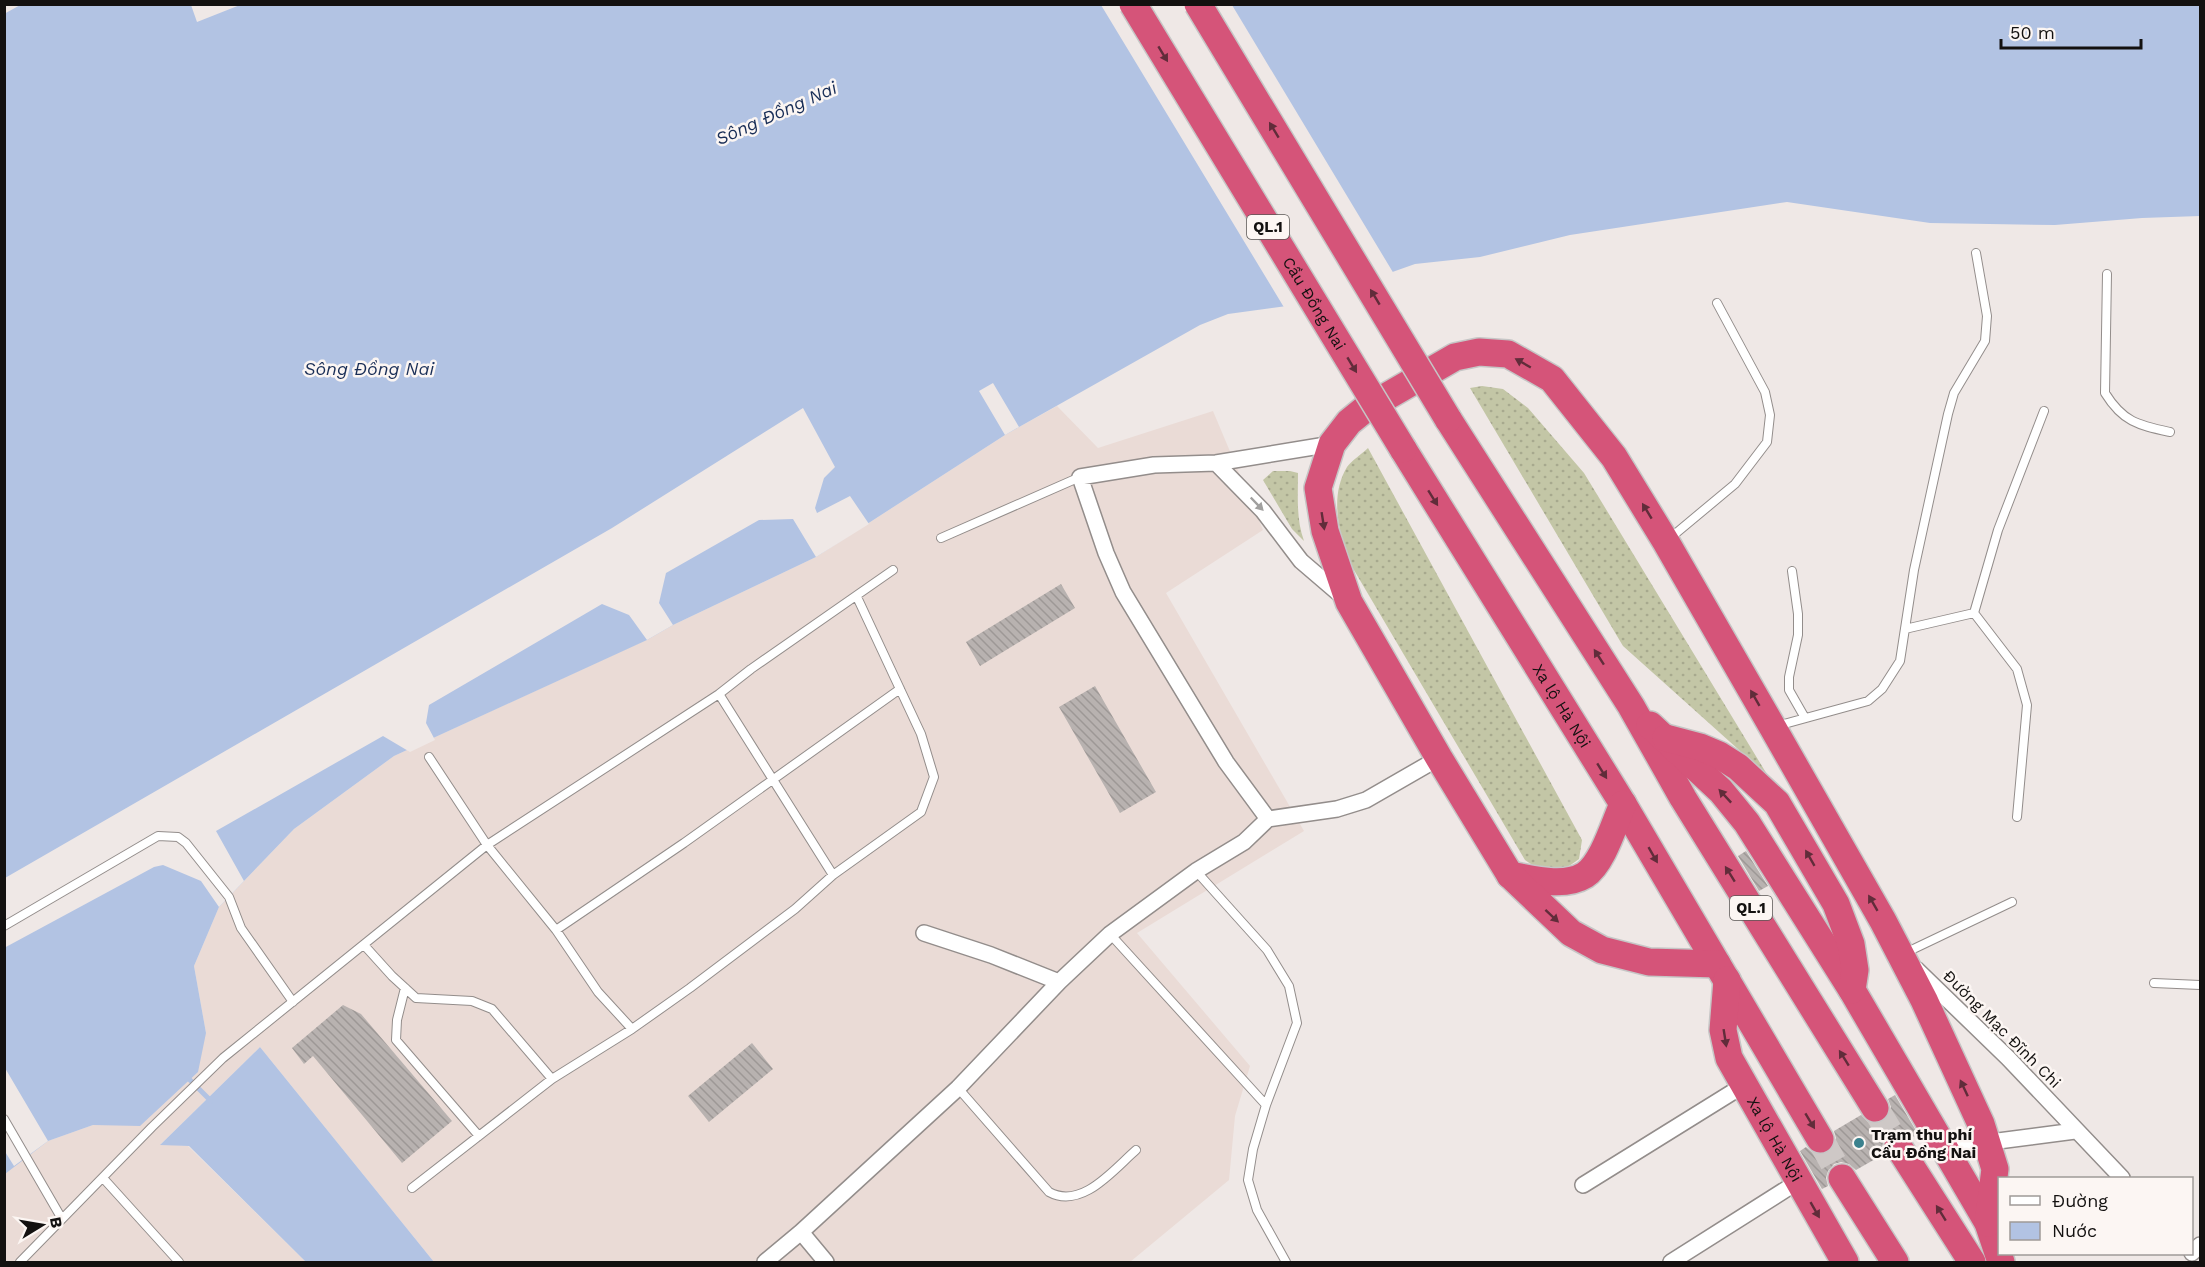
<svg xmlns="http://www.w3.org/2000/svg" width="2205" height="1267" viewBox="0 0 2205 1267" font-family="'Work Sans',sans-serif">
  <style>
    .built { fill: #eadbd6 }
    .grass { fill: url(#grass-dots) }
    .water { fill: #b2c3e3 }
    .pier { fill: #efe8e6 }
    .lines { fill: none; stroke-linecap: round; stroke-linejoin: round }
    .stream { stroke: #b2c3e3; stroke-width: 5 }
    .building { fill: url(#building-back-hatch) }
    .highway-tunnel { stroke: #cec8c6; stroke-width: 27; stroke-dasharray: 27 14; stroke-linecap: butt }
    .lane-casing { stroke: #938d8b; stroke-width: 10 }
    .street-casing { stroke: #938d8b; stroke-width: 18 }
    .highway-casing { stroke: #c6c6c6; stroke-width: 30 }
    .lane { stroke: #fff; stroke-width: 8 }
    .street { stroke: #fff; stroke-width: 15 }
    .highway { stroke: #d55479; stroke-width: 27 }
    .highway-bridge-casing { stroke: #c6c6c6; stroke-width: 30; stroke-linecap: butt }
    .highway-bridge { stroke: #d55479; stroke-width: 27 }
    .oneway { fill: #612c3a }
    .oneway2 { fill: #a1a09f }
    .poi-dot { fill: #3b818d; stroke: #fcf6f3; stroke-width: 2 }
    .labels { text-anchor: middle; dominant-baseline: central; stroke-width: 5; stroke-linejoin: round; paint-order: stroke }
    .shield { fill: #fcf6f3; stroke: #595654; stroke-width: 1.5 }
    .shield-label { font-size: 15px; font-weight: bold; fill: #131110 }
    .street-label { font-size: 16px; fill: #131110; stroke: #fcf6f3 }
    .poi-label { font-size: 16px; font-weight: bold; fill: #131110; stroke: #fcf6f3; text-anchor: start }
    .water-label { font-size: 18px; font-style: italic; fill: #192e57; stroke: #fcf6f3 }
  </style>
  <defs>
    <pattern id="grass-dots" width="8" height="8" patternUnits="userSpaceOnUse" patternTransform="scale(1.5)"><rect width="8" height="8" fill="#c3c6a6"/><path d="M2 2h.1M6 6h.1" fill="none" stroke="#a7a98e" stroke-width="1.8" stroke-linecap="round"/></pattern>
    <pattern id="building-back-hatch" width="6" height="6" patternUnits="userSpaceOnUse" patternTransform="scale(1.5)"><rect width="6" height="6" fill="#b8b2b0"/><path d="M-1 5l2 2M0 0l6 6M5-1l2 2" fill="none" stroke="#9d9896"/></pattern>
  </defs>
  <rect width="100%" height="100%" fill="#efe8e6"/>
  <path class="built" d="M1057,406L1098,448L1213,411L1263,530L1166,593L1304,831L1137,933L1250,1066L1235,1116L1229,1180L1130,1262H434L260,1047L161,1144L188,1146L306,1262H5L4,1174L48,1141L93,1125H140L206,1033L194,966L219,907L294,829L394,756L646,640L673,625L816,557L1005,435Z"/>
  <path class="grass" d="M1482,386L1503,389L1528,408L1584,473L1768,776L1623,646L1470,388Z
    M1368,448L1582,840L1579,859C1559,875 1545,875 1525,860L1351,565C1339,535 1329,497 1347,467C1352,460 1362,454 1368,448Z
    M1273,471H1290L1298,473C1298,496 1296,519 1304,541L1292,529L1263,480Z"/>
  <path class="water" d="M22,4L2200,5V216L2142,218L2055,225L1930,223L1787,202L1570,235L1480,257L1415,264L1302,304L1228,314L1200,325L1005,435L816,557L673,625L647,640L394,756L294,829L219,907L194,966L206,1033L198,1072L140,1126L93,1125L48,1141L5,1174L4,14Z
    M260,1047L434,1262H306L189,1146L160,1145Z"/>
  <path class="pier" d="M191,5V4L240,5L197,22Z
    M1101,5H1232L1394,274L1303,307L1285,309Z
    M993,383L1019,427L1005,435L979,391Z
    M803,408L835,467L824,478L815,508L817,513L850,496L869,524L816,557L793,519L759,520L666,573L659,603L673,625L647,640L629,615L602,604L429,705L426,723L435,740L410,752L383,736L216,831L244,881L219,907L201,881L163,865L154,867L4,948L5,878L612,528Z
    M5,1068L48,1141L14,1166L4,1150Z"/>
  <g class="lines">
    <path class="stream" d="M186,1076L211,1101"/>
  </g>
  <path class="building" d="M1061,584L1075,608L980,666L966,642Z
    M1095,686L1156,792L1120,813L1059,707Z
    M1746,851L1768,886L1759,891L1738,856Z
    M343,1005L361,1014L452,1121L402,1163L313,1056L304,1064L292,1048Z
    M752,1043L773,1069L709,1122L688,1096Z
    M1895,1095L1918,1134L1911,1138L1905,1132L1898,1130L1890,1132L1884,1139L1882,1147L1884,1154L1856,1170L1849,1164L1841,1162L1834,1164L1828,1171L1826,1178L1828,1186L1822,1189L1800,1151L1806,1147L1813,1153L1821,1155L1827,1153L1834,1146L1836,1138L1834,1131L1861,1115L1868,1122L1876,1124L1883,1122L1889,1115L1891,1107L1888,1099Z"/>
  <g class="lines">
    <path class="highway-tunnel" d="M1875,1108L1898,1146
      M1820,1139L1842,1178"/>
    <defs>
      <path id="lane" d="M2107,274L2105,393C2123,422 2138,425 2170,432
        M941,538L1080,477
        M1669,539L1735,484L1767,442L1770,415L1765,392L1717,303
        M1792,571L1798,614V635L1789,677V690L1805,718
        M1974,613L2017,669L2027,705L2017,817
        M1905,629L1974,613L1998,530L2044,411
        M719,694L833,875
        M1777,726L1868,701L1882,689L1900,661L1914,570L1948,414L1954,393L1985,341L1987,316L1976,253
        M429,757L487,845L556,930L598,992L632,1029
        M1196,871L1267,950L1289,986L1297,1023L1266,1105L1253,1149L1248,1180L1257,1210L1286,1262
        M4,926L158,836L178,837L186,843L229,897L241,928L293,1002
        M556,930L684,843L900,689
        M1110,934L1266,1105
        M364,945L392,976L416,998L472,1001L492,1009L552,1079
        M1905,953L2012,902
        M2154,983L2200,985
        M405,988L397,1020L396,1040L479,1136
        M958,1088L1049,1192C1082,1210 1114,1169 1136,1150
        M4,1119L62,1219
        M103,1178L179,1262
        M412,1188L552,1079L632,1029L690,988L795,909L833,875L921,812L934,777L921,734L857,597
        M20,1262L152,1127L223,1058L487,845L719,694L751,669L893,570"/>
      <path id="street" d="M1216,463L1263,511L1301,561L1343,597
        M1268,819L1226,762L1123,592L1106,553L1080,477L1154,465L1216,463L1332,444
        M924,933L991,955L1059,982
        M1916,969L2008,1058L2122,1178
        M1944,1148L2075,1131
        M1583,1185L1744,1085
        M801,1232L826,1262
        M2192,1253L2200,1245
        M765,1262L801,1232L958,1088L1059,982L1110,934L1196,871L1244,842L1268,819L1337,809L1366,800L1439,758
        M1671,1262L1799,1181"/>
      <g id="highway">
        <path d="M1448,419L1631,706L1683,798L1875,1108"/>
        <path id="s1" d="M1403,449L1623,804L1820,1139"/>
        <path d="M1650,725L1721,791L1747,823L1852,990L1988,1223L2001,1262"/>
        <path d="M1666,738L1700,747L1719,755L1738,767L1777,803L1836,904L1851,944L1855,970L1852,990"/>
        <path d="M1510,875C1532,879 1564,888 1585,875C1603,863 1614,824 1623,804"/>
        <path d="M1717,964L1649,962L1602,950L1571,933L1510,875L1439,758L1349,602L1325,531L1318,488L1332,444L1349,422L1365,409L1455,357L1479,352L1508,354L1552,379L1614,457L1666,542L1773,728L1883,921L1924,1000L1981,1124L1995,1169L1988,1223"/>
        <path id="s2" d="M1727,980L1723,1030L1729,1058L1845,1262"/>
        <path d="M1898,1146L1972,1262"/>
        <path d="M1842,1178L1895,1262"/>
      </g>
    </defs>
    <use href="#lane" class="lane-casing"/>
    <use href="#street" class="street-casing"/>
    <use href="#highway" class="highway-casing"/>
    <use href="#lane" class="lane"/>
    <use href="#street" class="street"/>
    <use href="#highway" class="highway"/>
    <defs>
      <g id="highway-bridge">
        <path id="s3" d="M1133,4L1403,449"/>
        <path d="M1198,4L1448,419"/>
      </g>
    </defs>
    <use href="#highway-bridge" class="highway-bridge-casing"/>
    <use href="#highway-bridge" class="highway-bridge"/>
  </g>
  <defs><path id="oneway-solid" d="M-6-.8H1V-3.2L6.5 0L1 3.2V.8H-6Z" transform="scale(1.5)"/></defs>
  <g class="oneway">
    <use href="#oneway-solid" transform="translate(1163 54) rotate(59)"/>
    <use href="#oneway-solid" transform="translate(1274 130) rotate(-121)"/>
    <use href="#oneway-solid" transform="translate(1375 297) rotate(-121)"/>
    <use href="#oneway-solid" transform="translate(1523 363) rotate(-150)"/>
    <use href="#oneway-solid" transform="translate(1352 365) rotate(59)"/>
    <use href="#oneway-solid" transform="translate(1433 498) rotate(58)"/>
    <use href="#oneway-solid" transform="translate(1647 511) rotate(-121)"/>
    <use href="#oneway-solid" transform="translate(1323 521) rotate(81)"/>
    <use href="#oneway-solid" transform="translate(1599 657) rotate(-123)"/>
    <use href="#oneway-solid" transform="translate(1755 698) rotate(-120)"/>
    <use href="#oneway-solid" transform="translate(1602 771) rotate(58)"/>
    <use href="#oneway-solid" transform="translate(1725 796) rotate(-133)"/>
    <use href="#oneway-solid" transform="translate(1653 855) rotate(60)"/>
    <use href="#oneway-solid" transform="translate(1810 858) rotate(-120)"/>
    <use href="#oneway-solid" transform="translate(1730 874) rotate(-122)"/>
    <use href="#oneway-solid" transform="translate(1873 903) rotate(-120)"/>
    <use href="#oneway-solid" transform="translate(1552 916) rotate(43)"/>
    <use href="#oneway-solid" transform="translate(1725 1038) rotate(81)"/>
    <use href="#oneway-solid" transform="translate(1844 1058) rotate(-122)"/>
    <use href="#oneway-solid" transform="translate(1964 1088) rotate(-115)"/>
    <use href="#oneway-solid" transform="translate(1810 1121) rotate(59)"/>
    <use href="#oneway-solid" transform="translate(1815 1210) rotate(60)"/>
    <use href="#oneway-solid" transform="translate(1941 1213) rotate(-122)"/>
  </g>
  <use class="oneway2" href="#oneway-solid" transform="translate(1257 504) rotate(46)"/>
  <circle class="poi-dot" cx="1859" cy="1143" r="6"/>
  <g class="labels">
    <g class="shield">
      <rect x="1247" y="215" width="42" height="24" rx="4.5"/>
      <rect x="1730" y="896" width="42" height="24" rx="4.5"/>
    </g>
    <g class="shield-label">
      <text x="1268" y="227">QL.1</text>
      <text x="1751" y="908">QL.1</text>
    </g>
    <g class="street-label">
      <text stroke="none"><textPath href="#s3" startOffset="350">Cầu Đồng Nai</textPath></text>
      <text stroke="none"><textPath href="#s1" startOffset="302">Xa lộ Hà Nội</textPath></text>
      <text transform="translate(2002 1029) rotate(45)">Đường Mạc Đĩnh Chi</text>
      <text stroke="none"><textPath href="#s2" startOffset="172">Xa lộ Hà Nội</textPath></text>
    </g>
    <g class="poi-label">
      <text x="1871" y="1134">Trạm thu phí<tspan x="1871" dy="18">Cầu Đồng Nai</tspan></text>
    </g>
    <g class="water-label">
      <text transform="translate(776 113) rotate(-24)">Sông Đồng Nai</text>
      <text x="369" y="368">Sông Đồng Nai</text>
    </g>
  </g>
  <rect width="2205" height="1267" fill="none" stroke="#131110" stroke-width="12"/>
  <rect x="1998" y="1177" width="195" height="78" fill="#fcf6f3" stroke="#9f9a98" stroke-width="1.5"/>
  <rect x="2010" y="1196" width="30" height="9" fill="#ffffff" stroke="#9f9a98" stroke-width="1.5"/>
  <text x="2052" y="1207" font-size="18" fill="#131110">Đường</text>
  <rect x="2010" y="1222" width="30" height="18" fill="#b2c3e3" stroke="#9f9a98" stroke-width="1.5"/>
  <text x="2052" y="1237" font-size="18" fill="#131110">Nước</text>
  <g transform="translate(42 1225) rotate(79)" stroke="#fcf6f3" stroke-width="4.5" paint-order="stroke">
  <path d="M0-4.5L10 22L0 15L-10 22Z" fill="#131110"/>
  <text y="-9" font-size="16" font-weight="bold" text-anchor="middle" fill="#131110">B</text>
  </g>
  <path d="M2001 39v9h140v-9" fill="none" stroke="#131110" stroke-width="3"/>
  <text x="2010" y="39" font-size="18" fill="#131110" stroke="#fcf6f3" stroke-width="4.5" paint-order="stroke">50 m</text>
</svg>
